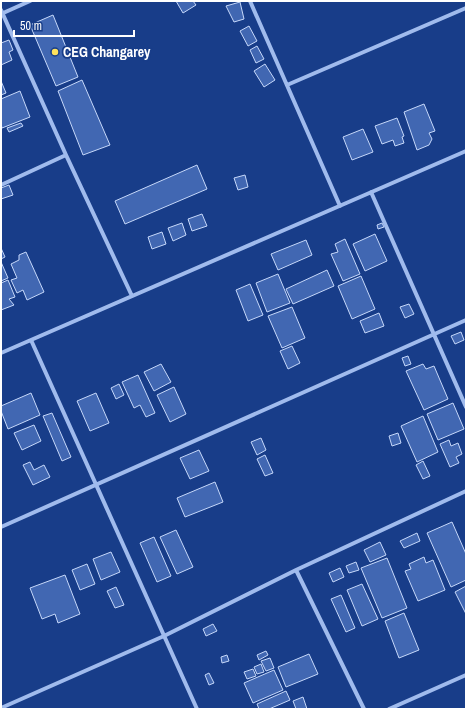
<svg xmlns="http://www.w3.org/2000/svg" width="467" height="710" viewBox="0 0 467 710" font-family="'Archivo Narrow',sans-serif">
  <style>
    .building { fill: #4167b2; stroke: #c6d8fa }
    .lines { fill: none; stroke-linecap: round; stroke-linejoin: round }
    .street { stroke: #a0bbed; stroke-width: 4 }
    .poi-dot { fill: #ffe25d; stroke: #183d89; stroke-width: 1.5 }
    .labels { text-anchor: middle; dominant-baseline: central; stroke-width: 3.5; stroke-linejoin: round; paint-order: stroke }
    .poi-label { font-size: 14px; font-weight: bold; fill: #fff; stroke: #183d89; text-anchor: start }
  </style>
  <rect width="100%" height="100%" fill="#183d89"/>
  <path class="building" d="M176,1H193L196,5L183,13Z
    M240,2L244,19L234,22L226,6Z
    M53,15L78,77L56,86L30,25Z
    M249,26L257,41L248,46L240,31Z
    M9,40L13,50L9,52L12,60L1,65V43Z
    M257,46L264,59L256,63L250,50Z
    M265,64L275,80L264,87L254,71Z
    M82,80L110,145L83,155L58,91Z
    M1,81L6,93L1,95Z
    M20,91L30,117L2,128L1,124V99Z
    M424,104L435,131L429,133L432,139L429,145L417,150L404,112Z
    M397,118L404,136L402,137L404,143L395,146L393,140L382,144L375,126Z
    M21,123L23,126L9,132L7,128Z
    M363,129L373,152L352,160L343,137Z
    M197,165L207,189L125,224L115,201Z
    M245,175L248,187L238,190L234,178Z
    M9,185L13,195L1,199V188Z
    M202,214L207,226L192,231L188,219Z
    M182,223L186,235L173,241L168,228Z
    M382,223L384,227L378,229L377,225Z
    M162,232L166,244L152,249L148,237Z
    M375,234L387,261L365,271L353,244Z
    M345,239L360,274L343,281L331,254L338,252L335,244Z
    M306,240L312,255L278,270L271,254Z
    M1,248L5,257L1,259Z
    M26,252L44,292L27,300L23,290L17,293L11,280L17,278L11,264L19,260V255Z
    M1,262L8,278L1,281Z
    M327,270L334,286L293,304L286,289Z
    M278,274L290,303L267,312L256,283Z
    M361,276L375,309L352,319L338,286Z
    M8,280L15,297L9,299L14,305L1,310V283Z
    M250,284L263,315L248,321L236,290Z
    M409,304L414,314L405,318L400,307Z
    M292,307L305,338L282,348L268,316Z
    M379,313L384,326L365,333L360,321Z
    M461,332L464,340L455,344L451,336Z
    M292,346L300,363L288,369L280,351Z
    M408,356L411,364L405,366L402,358Z
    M161,364L171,382L154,391L144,372Z
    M423,364L426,369L434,366L448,399L424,410L406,371Z
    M138,375L155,413L146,417L140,405L134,408L122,382Z
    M119,384L124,395L116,399L111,388Z
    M174,387L186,414L170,422L157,395Z
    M31,393L40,415L8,429L1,411V406Z
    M96,393L109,423L90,431L77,401Z
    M453,403L464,429L438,440L427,414Z
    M52,413L71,457L62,461L43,416Z
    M423,416L438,452L417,462L401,426Z
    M34,425L41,441L22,450L14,433Z
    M398,433L401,443L392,446L389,436Z
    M261,438L266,450L257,455L251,442Z
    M449,440L451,446L458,443L462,454L456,457L459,463L450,467L440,444Z
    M199,450L209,471L190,479L180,458Z
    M265,455L273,473L265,476L257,459Z
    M423,461L430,476L423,479L416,465Z
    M30,462L34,470L44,465L50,477L33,485L23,465Z
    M215,482L223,502L185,517L177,498Z
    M452,522L466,554V580L451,587L427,533Z
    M176,530L193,567L177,574L160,537Z
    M417,533L420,541L404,548L400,541Z
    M154,537L171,576L157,582L140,543Z
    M380,542L386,555L370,562L364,550Z
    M111,552L120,572L101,580L93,559Z
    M424,557L426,563L433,560L445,590L418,601L405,571L411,569L409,564Z
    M387,558L407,608L382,618L361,568Z
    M356,562L359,570L349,573L346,566Z
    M87,564L95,584L80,590L72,570Z
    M340,568L344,577L333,582L329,573Z
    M65,575L80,614L58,623L55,614L42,619L30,588Z
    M362,584L378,619L362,626L347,590Z
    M466,586V614L455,592Z
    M116,587L124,605L115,608L107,591Z
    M341,595L355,628L346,632L331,599Z
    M404,613L419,650L399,658L385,621Z
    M213,624L217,631L206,636L203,629Z
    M266,651L268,655L259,660L257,655Z
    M309,654L318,674L286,687L278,667Z
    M227,655L229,661L222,663L221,657Z
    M270,658L274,668L266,671L261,661Z
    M261,664L264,672L257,674L254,667Z
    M253,669L256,676L247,679L244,672Z
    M274,670L283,690L253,703L244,683Z
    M209,673L214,683L209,685L205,675Z
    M286,691L290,700L269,709H259L257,704Z
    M303,697L307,709H296L293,701Z"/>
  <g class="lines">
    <path class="street" d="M250,1L340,206
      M1,10L66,155L132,296
      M1,14L30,1
      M287,85L466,8
      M1,185L66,155
      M371,192L466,407
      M31,340L197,709
      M1,353L466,151
      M1,527L466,320
      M296,570L364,709
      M1,708L164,636L296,570L466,491
      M389,709L466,675"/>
  </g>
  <circle class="poi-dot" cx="55" cy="52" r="4"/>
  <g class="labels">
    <g class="poi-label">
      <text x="63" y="52">CEG Changarey</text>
    </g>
  </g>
  <rect width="467" height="710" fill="none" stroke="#ffffff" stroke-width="4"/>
  <path d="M14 30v6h120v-6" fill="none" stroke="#ffffff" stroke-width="2"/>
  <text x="20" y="30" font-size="12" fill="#ffffff" stroke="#183d89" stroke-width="3" paint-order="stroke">50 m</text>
</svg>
